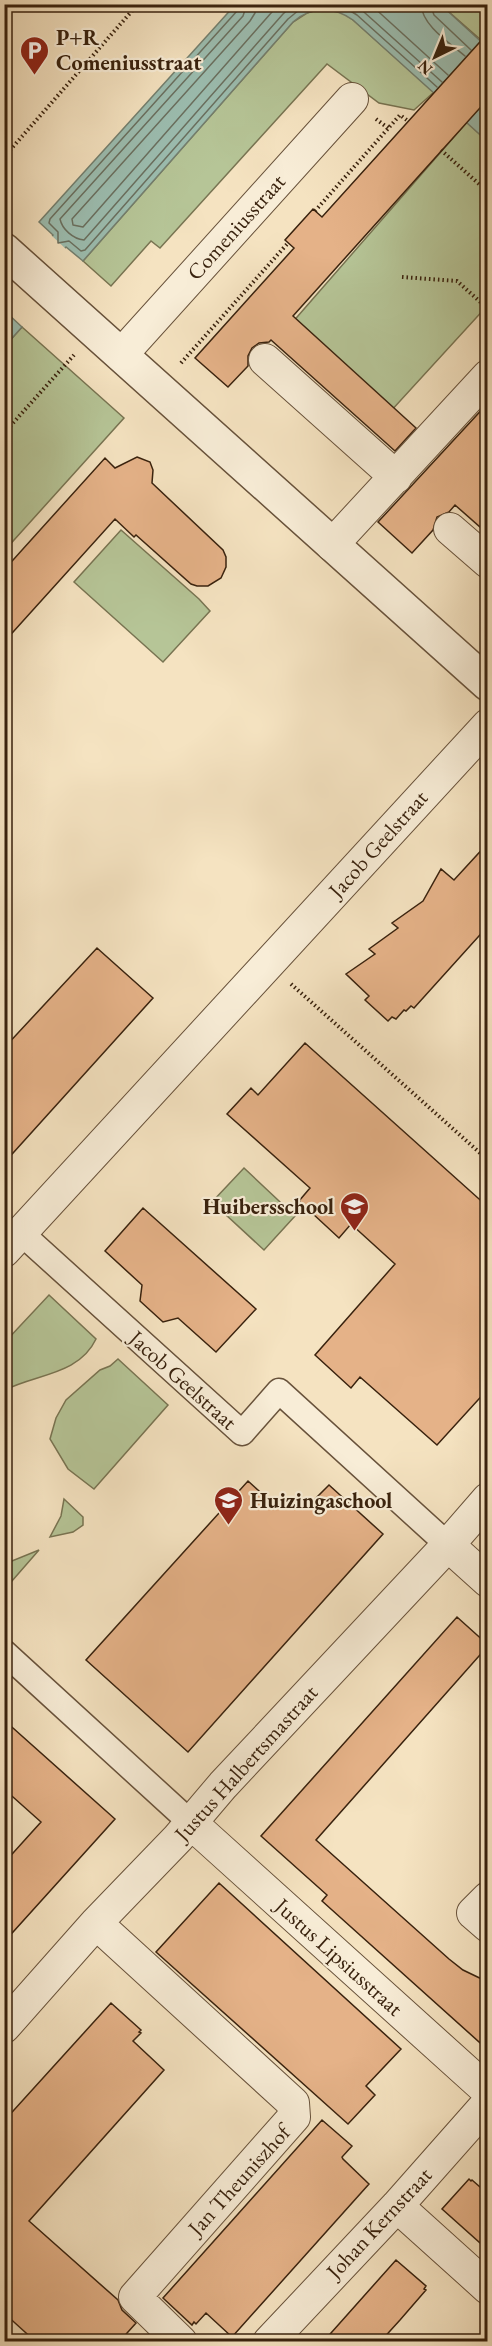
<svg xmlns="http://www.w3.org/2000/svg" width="492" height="2346" viewBox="0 0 492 2346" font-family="'EB Garamond',serif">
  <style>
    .green { fill: #b6c597; stroke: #787452; stroke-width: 1.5 }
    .water { fill: #9cbeb1; stroke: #748070; stroke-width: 1.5 }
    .pier { fill: #f5e3c1 }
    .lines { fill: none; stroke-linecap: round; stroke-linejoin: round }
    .shore { stroke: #6a7060; stroke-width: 1.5 }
    .building { fill: #e5b288; stroke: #39220e; stroke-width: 1.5 }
    .pedestrian-casing { stroke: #68523b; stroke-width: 27 }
    .minor-casing { stroke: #68523b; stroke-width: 34 }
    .tertiary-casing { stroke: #68523b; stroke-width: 36 }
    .path { stroke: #39220e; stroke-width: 4; stroke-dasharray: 1.5 3; stroke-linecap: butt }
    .pedestrian { stroke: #f8edd7; stroke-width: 24 }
    .minor { stroke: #f8edd7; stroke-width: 32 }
    .tertiary { stroke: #f8edd7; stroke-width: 33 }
    .rail-casing { stroke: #39220e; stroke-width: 7 }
    .rail { stroke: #f8edd7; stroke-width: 4.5; stroke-dasharray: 14; stroke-linecap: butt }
    .labels { text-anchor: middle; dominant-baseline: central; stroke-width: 4.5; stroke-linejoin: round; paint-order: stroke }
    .poi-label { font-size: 22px; font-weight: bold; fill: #39220e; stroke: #f8edd7; text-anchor: start }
    .street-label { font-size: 22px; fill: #39220e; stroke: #f8edd7 }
  </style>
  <rect width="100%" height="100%" fill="#f5e3c1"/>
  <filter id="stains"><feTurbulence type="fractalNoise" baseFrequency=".00333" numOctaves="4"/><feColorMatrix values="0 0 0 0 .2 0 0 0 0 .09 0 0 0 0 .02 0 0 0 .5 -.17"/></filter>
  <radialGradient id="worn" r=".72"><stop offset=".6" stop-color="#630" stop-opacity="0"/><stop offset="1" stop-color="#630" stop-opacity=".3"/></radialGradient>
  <path class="green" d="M441,5H487V33L481,40Z
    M320,9L341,12L353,20L434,92L414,110L379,103L327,64L160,248L151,241L111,286L83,261L293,22L307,13Z
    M467,122L487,141V306L390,412L291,324Z
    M22,327L124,418L5,550V346Z
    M121,530L199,599L210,611L163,662L74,582Z
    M244,1168L295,1216L264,1250L212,1202Z
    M49,1295L96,1339C79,1375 36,1374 5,1390V1342Z
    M118,1359L168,1405L94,1489L68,1469L50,1439L56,1418L66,1400L100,1370L110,1366Z
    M64,1499L83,1517V1525L73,1532L50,1537L61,1516Z
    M39,1550L5,1589V1560L12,1561Z"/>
  <path class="water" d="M235,5H441L487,47V141L353,20C333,6 311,6 293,22L83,261L66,247L7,313L22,327L5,346V289L53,235L39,222Z"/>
  <path class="pier" d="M50,234L67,250L10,313L5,308V286Z"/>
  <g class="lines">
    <path class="shore" d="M239,4L237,11L50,219L49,223L58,232V243L69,241L81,251L85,250L288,19L299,10L314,4
      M247,4L243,16L60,219C62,229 73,239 84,240L283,14L294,4
      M256,4L255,13L250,21L72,219L73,225L83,227L279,4
      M334,4L344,7L357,15L437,87
      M355,4L442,82
      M370,4L448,75
      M421,4C422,26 450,43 465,56
      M430,4L434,15L471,50"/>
  </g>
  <path class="building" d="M488,33V99L293,316L416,428L395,451L271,340L269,342L259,343L252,348L248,356V366L228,387L195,358L294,248L285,240L313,209L322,217Z
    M488,403V534L455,505L449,512L437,517L433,530L412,553L378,522Z
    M137,457L150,462L153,470L152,483L223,550L226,557V567L221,578L208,586H197L191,584L136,535L134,537L115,519L4,642V570L105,458L115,468Z
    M488,843V926L414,1008L411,1006L406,1011L404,1010L396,1019L392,1017L388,1021L365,1000L369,996L346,974L375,954L369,949L398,928L392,923L423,901L441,869L454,880Z
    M97,948L153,998L4,1163V1048Z
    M305,1043L488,1207V1389L437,1445L360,1377L351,1388L315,1355L395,1264L351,1224L339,1238L299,1201L310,1188L227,1114L251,1088L258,1095Z
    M143,1208L256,1309L216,1352L178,1318L163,1322L140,1301L142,1285L105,1251Z
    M248,1481L268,1499L289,1507L312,1502L329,1485L383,1534L188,1752L86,1660Z
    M457,1617L487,1644L485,1646L487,1647L316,1840L449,1959L463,1970L488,1982V2050L322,1901L327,1895L261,1836Z
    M4,1720L115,1819L4,1942V1863L41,1822L4,1789Z
    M219,1883L401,2049L366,2086L375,2095L348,2124L156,1952Z
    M111,2003L141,2030L139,2032L141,2033L133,2041L164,2070L29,2221L118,2300L122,2310L136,2323L119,2342H36L4,2313V2121Z
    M322,2120L352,2146L342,2157L343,2159L369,2184L232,2337L206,2313L196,2324L194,2322L192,2325L163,2298Z
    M469,2179L471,2181L472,2180L488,2194V2250L442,2209Z
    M396,2260L426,2286L424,2289L426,2290L400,2320L380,2342H323Z"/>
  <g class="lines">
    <defs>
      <path id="pedestrian" d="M21,1233L242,1433L279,1391L448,1545
        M4,1652L191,1823"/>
      <path id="minor" d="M121,355L352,99
        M265,360L396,477
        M450,529L488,562
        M332,545L488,376
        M4,1251L488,725
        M448,1545L488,1581
        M191,1823L488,2091
        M488,1898L473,1913L488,1926
        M96,1923L293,2103L294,2117L135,2297L181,2342
        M4,2027L96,1923L178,1838L223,1785L448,1545L488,1499
        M397,2206L488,2288
        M269,2342L397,2206L488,2103"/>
      <path id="tertiary" d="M4,250L488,684"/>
    </defs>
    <use href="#pedestrian" class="pedestrian-casing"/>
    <use href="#minor" class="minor-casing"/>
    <use href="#tertiary" class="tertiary-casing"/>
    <path class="path" d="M376,119L388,128
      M441,150L488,192
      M4,157L138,4
      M315,211L400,115L408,121
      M402,277L457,281L488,309
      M181,363L288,243
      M4,433L74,355
      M291,984L488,1160"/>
    <use href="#pedestrian" class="pedestrian"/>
    <use href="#minor" class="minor"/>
    <use href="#tertiary" class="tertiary"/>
    <defs>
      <path id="rail" d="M4,16L14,4"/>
    </defs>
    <use href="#rail" class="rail-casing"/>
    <use href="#rail" class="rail"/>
  </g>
  <defs>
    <symbol id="parking-pin" viewBox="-11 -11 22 30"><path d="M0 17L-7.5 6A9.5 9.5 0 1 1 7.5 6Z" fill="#8f2418" stroke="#f8edd7"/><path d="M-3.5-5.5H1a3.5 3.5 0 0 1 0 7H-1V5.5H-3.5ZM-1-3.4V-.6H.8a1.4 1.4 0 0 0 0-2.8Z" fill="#fff"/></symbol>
    <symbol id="school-pin" viewBox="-11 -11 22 30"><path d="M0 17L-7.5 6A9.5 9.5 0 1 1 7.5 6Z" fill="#8f2418" stroke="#f8edd7"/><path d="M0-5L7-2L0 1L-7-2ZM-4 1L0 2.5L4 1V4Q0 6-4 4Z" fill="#fff"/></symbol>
  </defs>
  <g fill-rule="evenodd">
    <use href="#parking-pin" x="18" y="34" width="33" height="45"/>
    <use href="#school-pin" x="338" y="1190" width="33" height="45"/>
    <use href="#school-pin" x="212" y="1484" width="33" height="45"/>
  </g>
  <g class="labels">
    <g class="poi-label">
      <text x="56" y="37">P+R<tspan x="56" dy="25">Comeniusstraat</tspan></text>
      <text x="334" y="1206" text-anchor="end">Huibersschool</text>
      <text x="250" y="1500">Huizingaschool</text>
    </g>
    <g class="street-label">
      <text transform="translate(236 227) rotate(-48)">Comeniusstraat</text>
      <text transform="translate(378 844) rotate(-48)">Jacob Geelstraat</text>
      <text transform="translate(183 1380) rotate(42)">Jacob Geelstraat</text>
      <text transform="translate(246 1763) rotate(-48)">Justus Halbertsmastraat</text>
      <text transform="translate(339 1957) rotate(42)">Justus Lipsiusstraat</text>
      <text transform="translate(239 2180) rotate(-48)">Jan Theuniszhof</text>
      <text transform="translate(379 2223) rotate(-47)">Johan Kernstraat</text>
    </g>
  </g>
  <rect width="492" height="2346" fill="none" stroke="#f5e3c1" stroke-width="24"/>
  <rect x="6" y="6" width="480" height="2334" fill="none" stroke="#39220e" stroke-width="3"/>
  <rect x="12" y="12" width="468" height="2322" fill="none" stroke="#39220e" stroke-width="1.5"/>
  <g transform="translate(435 57) rotate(223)" stroke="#f8edd7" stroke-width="4.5" paint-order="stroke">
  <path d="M0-4.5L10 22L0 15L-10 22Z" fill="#39220e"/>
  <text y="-9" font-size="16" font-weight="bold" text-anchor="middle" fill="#39220e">N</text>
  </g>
  <rect width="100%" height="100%" filter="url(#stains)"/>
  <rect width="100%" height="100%" fill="url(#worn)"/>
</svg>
